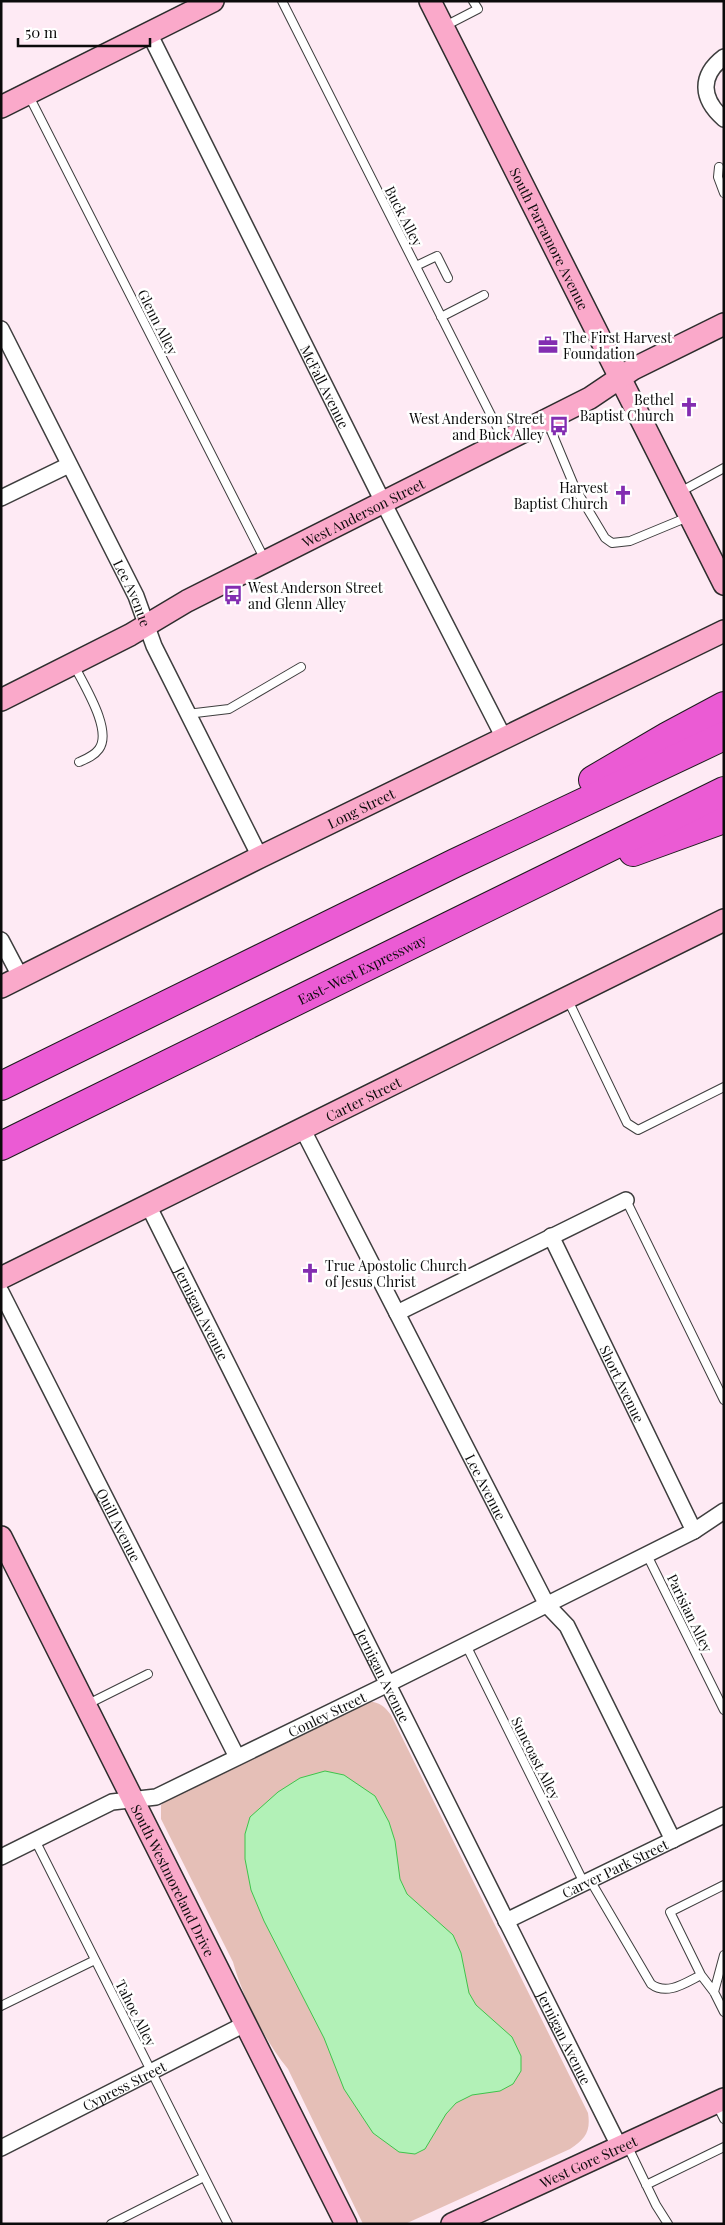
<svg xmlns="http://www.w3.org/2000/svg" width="725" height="2225" viewBox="0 0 725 2225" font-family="'Playfair Display',serif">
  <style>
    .green { fill: #e5bfb7 }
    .water { fill: #b2f1b7; stroke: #3ec44b }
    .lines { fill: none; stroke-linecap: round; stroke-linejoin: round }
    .lane-casing { stroke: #3e3e3e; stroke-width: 10 }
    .street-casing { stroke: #3e3e3e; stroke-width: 18 }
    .secondary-casing { stroke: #2d2d2d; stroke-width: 24 }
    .highway-casing { stroke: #1c1c1c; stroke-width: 30 }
    .lane { stroke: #fff; stroke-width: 8 }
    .street { stroke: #fff; stroke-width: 15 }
    .secondary { stroke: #faa9ca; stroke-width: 21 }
    .highway { stroke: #eb5bd4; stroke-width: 28 }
    .labels { text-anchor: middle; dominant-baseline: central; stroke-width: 5; stroke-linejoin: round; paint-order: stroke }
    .street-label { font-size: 14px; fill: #0b0b0b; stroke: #fff }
    .poi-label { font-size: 14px; fill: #0b0b0b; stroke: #fff; text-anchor: start }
  </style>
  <rect width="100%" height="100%" fill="#feeaf4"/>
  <path class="green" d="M367,1702C378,1701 384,1706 391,1715L588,2113C591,2132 585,2139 570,2149L405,2224H363L288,2069C265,2041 243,1998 233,1962L161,1819V1805L169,1799Z"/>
  <path class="water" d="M325,1771L344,1775L375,1796L389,1822L395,1841L400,1879L407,1894L453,1935L461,1953L469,1993L476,2005L512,2037L521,2056V2071L513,2084L500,2091L472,2095L456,2103L446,2114L425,2149L415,2154L399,2152L373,2133L344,2089L324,2038L264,1921L251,1890L245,1859V1834L250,1817L278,1792L300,1778Z"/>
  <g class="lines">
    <defs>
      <path id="lane" d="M282,1L503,439
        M445,26L478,9L473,1
        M29,96L265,560
        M719,167L718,177L724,193
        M416,266L437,256L448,278
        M441,317L484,295
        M547,421L575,488L605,538L612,543L630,541L688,517
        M680,492L724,468
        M74,665C83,684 113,730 99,749C94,756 86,759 79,762
        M187,714L229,709L301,667
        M568,1000L627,1123L638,1130L724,1087
        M626,1200L724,1400
        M647,1555L724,1710
        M466,1645L584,1883
        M86,1705L148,1674
        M35,1840L228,2224
        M590,1880L651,1984C667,1996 685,1983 701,1975
        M724,1885L670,1912L701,1975L714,1992L724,2012
        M714,1992L724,1955
        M1,2006L95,1960
        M716,2103L724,2119
        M627,2145L656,2205L668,2224
        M646,2185L724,2147
        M111,2224L204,2177"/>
      <g id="street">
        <path id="s1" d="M149,33L383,502L504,738"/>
        <path d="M724,57C699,76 701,99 724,119"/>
        <path id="s2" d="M1,329L136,596L154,646L260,857"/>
        <path d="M1,498L69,465"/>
        <path d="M1,940L21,978"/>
        <path id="s3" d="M303,1130L547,1605L567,1626L673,1840"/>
        <path id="s4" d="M148,1205L619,2146"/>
        <path id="s5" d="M551,1236L694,1531"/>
        <path id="s6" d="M1,1292L237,1757"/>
        <path d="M397,1313L626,1200"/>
        <path id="s7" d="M1,1857L112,1802L156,1797L388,1684L694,1531L724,1511"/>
        <path id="s8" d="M506,1921L724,1815"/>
        <path id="s9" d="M1,2148L247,2023"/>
      </g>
      <g id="secondary">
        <path id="s10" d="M430,1L724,584"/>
        <path d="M1,107L213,1"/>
        <path id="s11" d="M1,700L130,635L187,601L590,398L633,369L724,324"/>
        <path id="s12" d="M1,987L260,857L724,631"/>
        <path id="s13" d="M1,1278L724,920"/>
        <path id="s14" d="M1,1537L346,2224"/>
        <path id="s15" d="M452,2224L724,2099"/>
      </g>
      <g id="highway">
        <path d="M593,780L668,736L724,706"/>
        <path d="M633,852L724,819"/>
        <path d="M1,1086L455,863L724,736"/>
        <path id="s16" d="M1,1146L724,791"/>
      </g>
    </defs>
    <use href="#lane" class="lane-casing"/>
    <use href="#street" class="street-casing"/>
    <use href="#secondary" class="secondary-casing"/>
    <use href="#highway" class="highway-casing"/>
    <use href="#lane" class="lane"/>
    <use href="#street" class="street"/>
    <use href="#secondary" class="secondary"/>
    <use href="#highway" class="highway"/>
  </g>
  <defs>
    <symbol id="office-bare" viewBox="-9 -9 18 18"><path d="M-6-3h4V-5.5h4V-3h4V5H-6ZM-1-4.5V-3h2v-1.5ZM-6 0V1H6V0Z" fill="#832db1" stroke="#fff" stroke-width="2.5" paint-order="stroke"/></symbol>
    <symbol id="church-bare" viewBox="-9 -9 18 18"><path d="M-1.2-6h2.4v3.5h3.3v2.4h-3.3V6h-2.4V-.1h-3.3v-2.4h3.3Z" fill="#832db1" stroke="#fff" stroke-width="2.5" paint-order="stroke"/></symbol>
    <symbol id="bus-bare" viewBox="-9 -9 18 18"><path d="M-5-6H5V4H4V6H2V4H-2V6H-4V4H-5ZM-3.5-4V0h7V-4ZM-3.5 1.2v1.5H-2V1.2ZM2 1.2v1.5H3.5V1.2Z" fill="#832db1" stroke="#fff" stroke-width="2.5" paint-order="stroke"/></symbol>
  </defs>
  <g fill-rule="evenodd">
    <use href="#office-bare" x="534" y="331" width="28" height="28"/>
    <use href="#church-bare" x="675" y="393" width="28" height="28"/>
    <use href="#bus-bare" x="545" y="412" width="28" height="28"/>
    <use href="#church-bare" x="609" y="481" width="28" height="28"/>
    <use href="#bus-bare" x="219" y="581" width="28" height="28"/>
    <use href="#church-bare" x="296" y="1259" width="28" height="28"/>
  </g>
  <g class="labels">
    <g class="street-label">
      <text transform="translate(404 216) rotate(63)">Buck Alley</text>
      <text stroke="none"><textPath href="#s10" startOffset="266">South Parramore Avenue</textPath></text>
      <text transform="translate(158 322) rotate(63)">Glenn Alley</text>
      <text stroke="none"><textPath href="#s1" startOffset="395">McFall Avenue</textPath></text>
      <text stroke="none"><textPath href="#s11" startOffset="408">West Anderson Street</textPath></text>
      <text stroke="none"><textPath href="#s2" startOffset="295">Lee Avenue</textPath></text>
      <text stroke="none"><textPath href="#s12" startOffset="402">Long Street</textPath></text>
      <text stroke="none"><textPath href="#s16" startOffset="402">East-West Expressway</textPath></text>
      <text stroke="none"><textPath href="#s13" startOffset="404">Carter Street</textPath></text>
      <text stroke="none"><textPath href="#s4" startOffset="121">Jernigan Avenue</textPath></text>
      <text stroke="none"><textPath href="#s5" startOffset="164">Short Avenue</textPath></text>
      <text stroke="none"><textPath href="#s3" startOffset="401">Lee Avenue</textPath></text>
      <text stroke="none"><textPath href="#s6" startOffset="261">Quill Avenue</textPath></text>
      <text transform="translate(690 1613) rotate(64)">Parisian Alley</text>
      <text stroke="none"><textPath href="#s4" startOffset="526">Jernigan Avenue</textPath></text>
      <text stroke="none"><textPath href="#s7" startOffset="358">Conley Street</textPath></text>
      <text transform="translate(536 1758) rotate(63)">Suncoast Alley</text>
      <text stroke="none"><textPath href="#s8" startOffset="121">Carver Park Street</textPath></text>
      <text stroke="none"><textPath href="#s14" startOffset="384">South Westmoreland Drive</textPath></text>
      <text transform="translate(136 2013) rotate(63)">Tahoe Alley</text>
      <text stroke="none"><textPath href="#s4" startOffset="931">Jernigan Avenue</textPath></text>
      <text stroke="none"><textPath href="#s9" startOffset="138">Cypress Street</textPath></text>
      <text stroke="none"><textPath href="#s15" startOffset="150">West Gore Street</textPath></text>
    </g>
    <g class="poi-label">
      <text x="563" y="337">The First Harvest<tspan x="563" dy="16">Foundation</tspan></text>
      <text x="674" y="399" text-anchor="end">Bethel<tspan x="674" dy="16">Baptist Church</tspan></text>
      <text x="544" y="418" text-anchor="end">West Anderson Street<tspan x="544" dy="16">and Buck Alley</tspan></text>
      <text x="608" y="487" text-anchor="end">Harvest<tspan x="608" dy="16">Baptist Church</tspan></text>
      <text x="248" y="587">West Anderson Street<tspan x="248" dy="16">and Glenn Alley</tspan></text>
      <text x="325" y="1265">True Apostolic Church<tspan x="325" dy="16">of Jesus Christ</tspan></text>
    </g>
  </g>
  <rect width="725" height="2225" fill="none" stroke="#0b0b0b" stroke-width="5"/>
  <path d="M18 38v8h132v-8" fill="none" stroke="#0b0b0b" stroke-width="2.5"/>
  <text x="25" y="38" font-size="15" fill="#0b0b0b" stroke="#ffffff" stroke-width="4" paint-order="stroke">50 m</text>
</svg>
